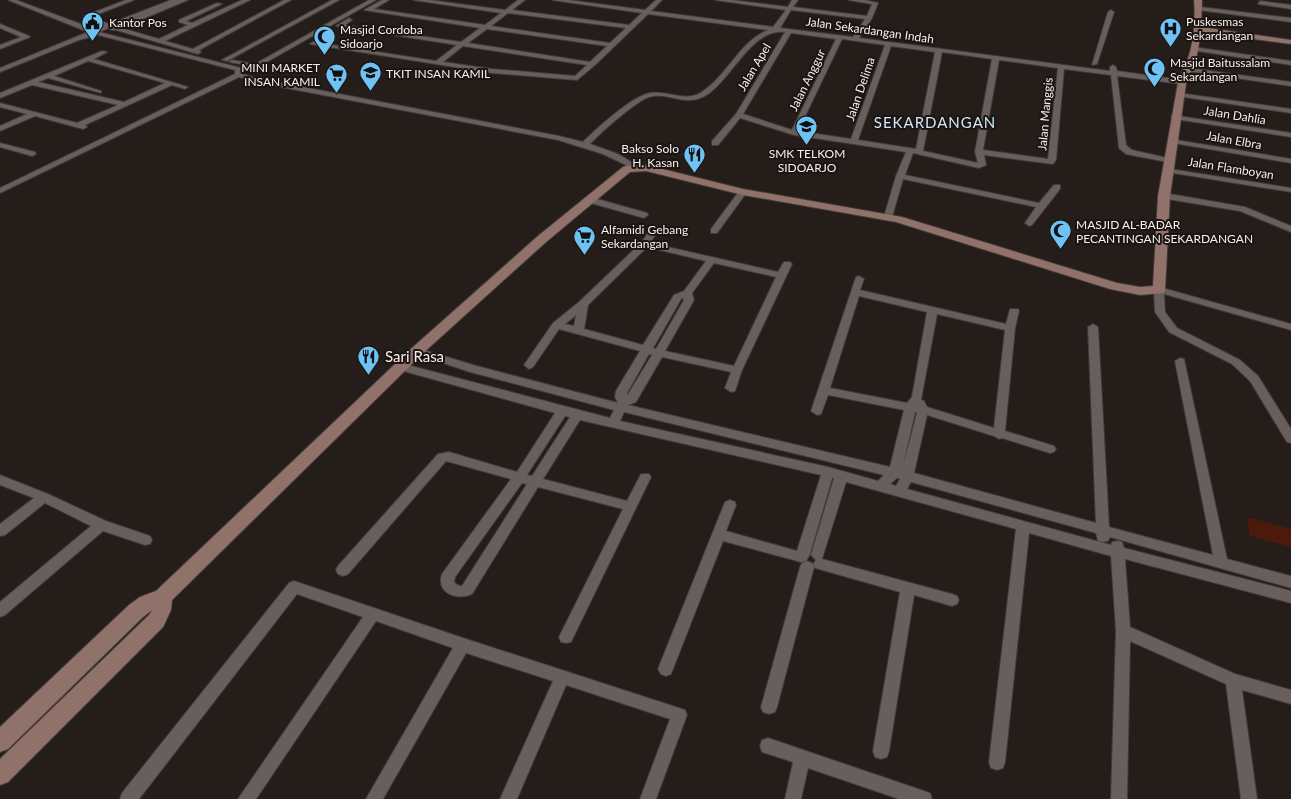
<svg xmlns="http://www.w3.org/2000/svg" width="1291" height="799" viewBox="0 0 1291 799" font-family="Lato,sans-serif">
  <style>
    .green { fill: #4b1a0a }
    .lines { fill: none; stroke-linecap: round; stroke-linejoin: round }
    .street-casing { stroke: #413a39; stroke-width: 2 }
    .secondary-casing { stroke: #413a39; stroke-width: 2 }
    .street { fill: #685f5c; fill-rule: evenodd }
    .secondary { fill: #90726a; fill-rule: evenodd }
    .labels { text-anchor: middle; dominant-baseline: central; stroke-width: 4; stroke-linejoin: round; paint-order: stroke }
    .far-poi-label { font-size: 12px; fill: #f5efee; stroke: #1b1411; text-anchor: start }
    .far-street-label { font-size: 12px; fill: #f5efee; stroke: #1b1411 }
    .far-quarter-label { font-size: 15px; letter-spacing: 1px; fill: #cce8fb; stroke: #1b1411 }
    .poi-label { font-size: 15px; fill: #f5efee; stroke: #1b1411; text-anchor: start }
  </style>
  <rect width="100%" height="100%" fill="#251d1a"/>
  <path class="green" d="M1247,517L1291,529V547L1250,536Z"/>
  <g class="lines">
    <defs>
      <path id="street" d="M8,0H16L94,29L104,26L84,18V16L126,0H134L91,17L109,24L171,0H188L121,28L159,39L188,25L179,22V20L217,3L222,4L186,21L192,23L242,0H250L165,41L193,49L284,0H291L199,50L201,52L198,54L116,30H111L109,28L99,32L241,68L242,74L261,79L559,136L583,142C596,129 632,96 650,93C668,90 685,103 702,92C728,75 739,42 768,30L648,14L595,65L577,80L492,73L310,44L313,42L436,61L457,45L336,26L349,18L352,20L345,25L461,42L480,28L364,10L382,0H389L374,9L485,25L501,13L413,0H429L505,10L518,0H525L512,10L629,25L642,13L552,0H568L645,10L656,0H662L651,11L773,27L786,10L715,0H732L788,7L792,0H798L793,7L867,16L872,4L848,0H865L878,3L872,18L859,38L1110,71V67L1113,65L1116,67L1117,71L1182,80L1185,82L1182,84L1117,76L1126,145L1132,150L1172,159V163L1126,154L1119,148L1111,75L1064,69L1056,160L1053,164L984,155L986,165L979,168L913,153L905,175L1039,203L1054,185H1060V189L1032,225L1029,226L1025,223L1036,207L903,179L892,217L888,220L885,219L884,217L896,176L906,152L794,135L740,118L718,145H712V141L736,114L785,32C752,28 733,77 708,94C686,109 670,91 649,97C636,101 600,133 590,144L618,154L633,163V167L627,171L623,169L626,165L603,154L558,140L260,83L239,77L0,193V188L235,74V70L98,35L79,40L0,72V68L88,32ZM791,10L865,19L853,37L780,28ZM152,11L115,26H114ZM508,13L626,28L610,43L491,26ZM487,29L607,46L590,62L468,43ZM791,33L836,39L792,130L743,114ZM842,39L885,45L851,139L798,131ZM463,46L587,65L575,76L492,69L443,62ZM891,46L935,52L916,149L858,140ZM942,52L992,59L975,152L978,163L923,151ZM999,60L1058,68L1048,159L983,150Z
        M332,0H339L227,61L222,60Z
        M369,0H376L258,67L229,62L232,60L255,64Z
        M1260,1L1291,5V9L1258,4Z
        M1200,7L1291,18V22L1198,10Z
        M1111,10L1114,12L1097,64L1092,65L1108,12Z
        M0,24L29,36L30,37L0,49V45L21,37L0,28Z
        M1193,47L1291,61V65L1191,50V48Z
        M102,51L107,52L94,59L188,87L185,89L172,85L85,125L87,127L83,129L35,116L0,131V126L27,114L0,107V103L77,123L118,105L32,85L0,98V93ZM88,61L165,83L124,102L38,82L48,78L101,93V91L54,76Z
        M1189,68L1291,82V86L1187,71L1186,70Z
        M1179,93L1291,109V113L1177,96L1176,95Z
        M1172,115L1291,133V137L1175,119L1171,117Z
        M1170,139L1291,159V163L1173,143L1169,141Z
        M0,143L35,152L36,154L32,156L0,147Z
        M1164,168L1291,188V192L1167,172L1163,170Z
        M743,189L747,192L717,233H711V229L740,190Z
        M1164,193L1245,207L1291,226V232L1240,211L1161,198V194Z
        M590,197L647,213L648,215L644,218L587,202L586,200Z
        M653,229L657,232L650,243L778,272L784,262H790L792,264L742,370L735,391L731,392L725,388L731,372L662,357L636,402L628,405L890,467L904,410L828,395L821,414L817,415L811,411L856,277L859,276L864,279L860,290L1006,324L1010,309H1018L1019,311L1015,328L1005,431L1054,446L1056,449L1054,452L1050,453L1002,438L999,439L994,436L927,415L914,473L1096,523L1088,327L1093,324L1098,327L1109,527L1213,555L1175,361L1180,358L1184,359L1227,559L1291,576V588L1110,537L1108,541L1103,542L1098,541L1096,533L911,482L907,489L1111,545L1112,542L1117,541L1122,542L1124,548L1291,591V603L1125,559L1130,627L1235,674L1291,690V704L1242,690L1257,799H1241L1226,684L1130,641L1127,799H1111L1116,631L1111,556L1029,533L1005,762L1003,768L997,770L991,768L989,762L1016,529L846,482L822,559L952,594L957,596L959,600L957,604L952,606L914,595L889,751L887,757L881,759L875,757L873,751L900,592L815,568L813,564L816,560L811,555L834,478H832L810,554L806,561L801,562L723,541L671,674L666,676L661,674L658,669L725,502L730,500L735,502L736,505L726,531L797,551L821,475L580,420L543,479L627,501L641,474H649L651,477L571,642L566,643L561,642L559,637L623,509L538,487L472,594C458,601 435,593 442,574L511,479L446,461L348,574L343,576L338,574L336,570L338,566L438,454L449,452L517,472L555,413L396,369L395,367L396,365L400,363L610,418L614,410L470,372L413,353L412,351L417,348L477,366L618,403L615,397L616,391L640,351L559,329L533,367L529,369L524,365L553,323L579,302L642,242L650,230ZM647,247L706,261L684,291L674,295L643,345L584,329L588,305ZM714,263L776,277L734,366L665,351L694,300L692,293ZM859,296L927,312L912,397L907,403L830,388ZM683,298L684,300L656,349L653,348L681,299ZM937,314L1005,330L994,428L927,407L924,401L921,400ZM576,315L574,326L565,324ZM649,354L652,355L627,396L628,391ZM624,412L884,475L878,481L828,467L620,421ZM915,412L917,413L902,470ZM565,416L570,417L532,476L527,475ZM897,478L900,479L896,486L890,484ZM522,483L527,484L462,586L457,585L454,582L455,577Z
        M1159,287L1291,324V330L1164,294L1165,312L1177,328L1240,360L1258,376L1291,429V443L1287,442L1250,381L1232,364L1169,332L1155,312L1154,290Z
        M0,475L48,494L106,521L150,536L152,540L150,544L145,545L103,531L5,615L0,617V602L91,526L45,503L5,535L0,536V524L34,498L0,485Z
        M807,561L812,563L814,567L777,707L775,712L769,714L763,712L761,707L800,567L802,563Z
        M294,581L463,638L685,710L687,715L656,799H640L670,719L566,685L517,799H500L553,681L466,653L383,799H366L453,648L376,621L256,799H238L363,617L297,594L139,799H120L122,793L289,583Z
        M768,738L924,791L930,793L932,799H899L808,768L801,799H785L793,762L762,752L760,746L762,740Z"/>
      <path id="secondary" d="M1194,0H1202L1201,27L1291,40V44L1201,32L1195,66L1187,77L1170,196L1165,290L1164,293L1140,295L1110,289L896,222L743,195L646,171L630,172L546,242L422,354L172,600L171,610L163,627L8,782L0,785V759L149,615L152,610L143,617L8,749L0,752V727L129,605L140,597L156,591L412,348L538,236L623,167L637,164L646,165L743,189L902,217L1117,283L1140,287L1153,286L1158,196L1179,77C1193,57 1196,25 1194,0Z"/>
    </defs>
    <use href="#street" class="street-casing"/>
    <use href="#secondary" class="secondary-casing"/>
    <use href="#street" class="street"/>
    <use href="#secondary" class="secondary"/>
  </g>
  <defs>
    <symbol id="civic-pin" viewBox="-11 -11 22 30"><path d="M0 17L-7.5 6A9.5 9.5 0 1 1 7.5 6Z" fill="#6fc2f4" stroke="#1b1411"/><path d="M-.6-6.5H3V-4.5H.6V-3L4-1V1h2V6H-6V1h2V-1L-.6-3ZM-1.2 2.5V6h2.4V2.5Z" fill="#111"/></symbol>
    <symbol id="hospital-pin" viewBox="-11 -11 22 30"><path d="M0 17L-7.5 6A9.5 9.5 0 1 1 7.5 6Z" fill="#6fc2f4" stroke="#1b1411"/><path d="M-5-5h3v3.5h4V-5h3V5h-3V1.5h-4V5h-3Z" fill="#111"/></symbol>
    <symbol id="mosque-pin" viewBox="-11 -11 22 30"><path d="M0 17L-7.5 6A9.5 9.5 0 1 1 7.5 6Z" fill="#6fc2f4" stroke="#1b1411"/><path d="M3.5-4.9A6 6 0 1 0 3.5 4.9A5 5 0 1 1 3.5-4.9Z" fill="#111"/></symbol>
    <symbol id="school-pin" viewBox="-11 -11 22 30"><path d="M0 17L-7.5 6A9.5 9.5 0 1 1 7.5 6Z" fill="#6fc2f4" stroke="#1b1411"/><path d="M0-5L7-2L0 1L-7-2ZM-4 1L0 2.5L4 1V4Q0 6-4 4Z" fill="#111"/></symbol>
    <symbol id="supermarket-pin" viewBox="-11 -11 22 30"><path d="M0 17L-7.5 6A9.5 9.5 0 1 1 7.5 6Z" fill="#6fc2f4" stroke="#1b1411"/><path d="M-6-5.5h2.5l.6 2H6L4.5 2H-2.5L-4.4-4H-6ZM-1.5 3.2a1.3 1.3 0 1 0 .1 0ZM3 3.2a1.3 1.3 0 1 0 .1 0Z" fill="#111"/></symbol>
    <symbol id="restaurant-pin" viewBox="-11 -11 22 30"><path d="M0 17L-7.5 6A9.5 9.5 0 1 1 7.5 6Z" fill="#6fc2f4" stroke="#1b1411"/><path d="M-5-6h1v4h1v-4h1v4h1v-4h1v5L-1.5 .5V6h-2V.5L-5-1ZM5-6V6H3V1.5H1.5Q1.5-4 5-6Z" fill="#111"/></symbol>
  </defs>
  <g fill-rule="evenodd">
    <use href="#civic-pin" x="80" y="10" width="25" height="34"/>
    <use href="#hospital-pin" x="1158" y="16" width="25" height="34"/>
    <use href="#mosque-pin" x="312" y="24" width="25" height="34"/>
    <use href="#mosque-pin" x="1142" y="56" width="25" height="34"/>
    <use href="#school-pin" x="358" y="60" width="25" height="34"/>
    <use href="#supermarket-pin" x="324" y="62" width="25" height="34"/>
    <use href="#school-pin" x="794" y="114" width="25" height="34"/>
    <use href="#restaurant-pin" x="682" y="142" width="25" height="34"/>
    <use href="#mosque-pin" x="1048" y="218" width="25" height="34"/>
    <use href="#supermarket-pin" x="572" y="224" width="25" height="34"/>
    <use href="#restaurant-pin" x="356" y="344" width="25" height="34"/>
  </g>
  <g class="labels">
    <g class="far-poi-label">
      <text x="1186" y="21">Puskesmas<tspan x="1186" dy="14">Sekardangan</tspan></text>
      <text x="109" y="22">Kantor Pos</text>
      <text x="340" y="29">Masjid Cordoba<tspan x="340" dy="14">Sidoarjo</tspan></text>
      <text x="1170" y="62">Masjid Baitussalam<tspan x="1170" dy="14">Sekardangan</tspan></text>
      <text x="320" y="67" text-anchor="end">MINI MARKET<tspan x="320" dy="14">INSAN KAMIL</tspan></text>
      <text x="386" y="73">TKIT INSAN KAMIL</text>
      <text x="679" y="148" text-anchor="end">Bakso Solo<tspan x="679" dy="14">H. Kasan</tspan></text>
      <text x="807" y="153" text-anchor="middle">SMK TELKOM<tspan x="807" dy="14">SIDOARJO</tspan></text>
      <text x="1076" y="224">MASJID AL-BADAR<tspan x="1076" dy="14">PECANTINGAN SEKARDANGAN</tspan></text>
      <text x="601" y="229">Alfamidi Gebang<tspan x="601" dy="14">Sekardangan</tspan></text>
    </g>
    <g class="far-street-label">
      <text transform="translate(870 30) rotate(8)">Jalan Sekardangan Indah</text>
      <text transform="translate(754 67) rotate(-59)">Jalan Apel</text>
      <text transform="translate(807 80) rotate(-64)">Jalan Anggur</text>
      <text transform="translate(860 89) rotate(-71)">Jalan Delima</text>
      <text transform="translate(1045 114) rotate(-85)">Jalan Manggis</text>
      <text transform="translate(1235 115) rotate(9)">Jalan Dahlia</text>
      <text transform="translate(1234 140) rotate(10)">Jalan Elbra</text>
      <text transform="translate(1231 168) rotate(9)">Jalan Flamboyan</text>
    </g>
    <g class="far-quarter-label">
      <text x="935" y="122">SEKARDANGAN</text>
    </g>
    <g class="poi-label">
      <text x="385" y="356">Sari Rasa</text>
    </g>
  </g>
</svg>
